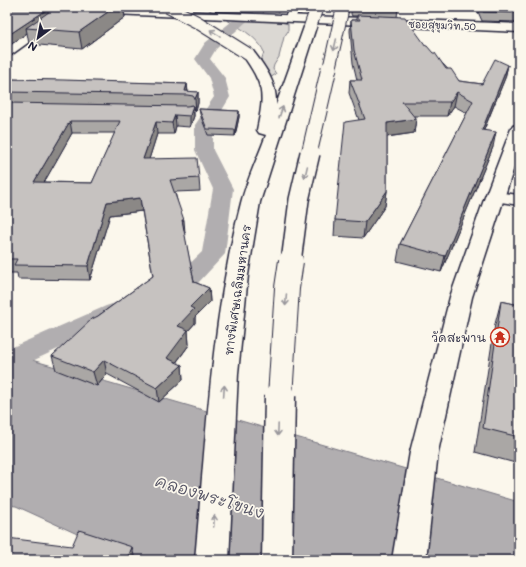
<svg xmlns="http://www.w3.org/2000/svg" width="526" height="567" viewBox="0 0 526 567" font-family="Mali,'Playpen Sans Thai',sans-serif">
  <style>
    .green { fill: #dbd8d3; stroke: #7e7d87 }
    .water { fill: #b1aeb0; stroke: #787681 }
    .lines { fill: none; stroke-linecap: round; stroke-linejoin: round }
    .canal { fill: #b1aeb0; fill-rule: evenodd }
    .minor-casing { stroke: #22223b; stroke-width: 3 }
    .tertiary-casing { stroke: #22223b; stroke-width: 3 }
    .secondary-casing { stroke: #22223b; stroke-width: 3 }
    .motorway-casing { stroke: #22223b; stroke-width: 3 }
    .minor { fill: #fbf7ec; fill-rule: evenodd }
    .tertiary { fill: #fbf7ec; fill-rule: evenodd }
    .secondary { fill: #fbf7ec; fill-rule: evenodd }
    .motorway { fill: #fbf7ec; fill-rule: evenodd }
    .motorway-bridge-far4-casing { stroke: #22223b; stroke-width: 14; stroke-linecap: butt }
    .motorway-bridge-far3-casing { stroke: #22223b; stroke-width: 17; stroke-linecap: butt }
    .motorway-bridge-far2-casing { stroke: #22223b; stroke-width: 22; stroke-linecap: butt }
    .motorway-bridge-far1-casing { stroke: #22223b; stroke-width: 26; stroke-linecap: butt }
    .motorway-bridge-casing { stroke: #22223b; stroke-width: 33; stroke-linecap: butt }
    .motorway-bridge-far4 { stroke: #fbf7ec; stroke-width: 12 }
    .motorway-bridge-far3 { stroke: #fbf7ec; stroke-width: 15 }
    .motorway-bridge-far2 { stroke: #fbf7ec; stroke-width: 19 }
    .motorway-bridge-far1 { stroke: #fbf7ec; stroke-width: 24 }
    .motorway-bridge { stroke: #fbf7ec; stroke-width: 30 }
    .wall { fill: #aaa7a5; stroke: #22223b; fill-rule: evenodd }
    .shaded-wall { fill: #8b8886; stroke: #22223b }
    .building { fill: #c6c2c0; stroke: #22223b; fill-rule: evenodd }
    .oneway { stroke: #99979c }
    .labels { text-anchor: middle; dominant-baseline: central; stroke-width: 3.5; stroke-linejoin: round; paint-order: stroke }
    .far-street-label { font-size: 10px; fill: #22223b; stroke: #fbf7ec }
    .street-label { font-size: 12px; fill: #22223b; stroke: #fbf7ec }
    .poi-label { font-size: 12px; fill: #22223b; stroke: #fbf7ec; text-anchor: end }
    .near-water-label { font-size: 16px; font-style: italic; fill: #545364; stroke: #fbf7ec }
  </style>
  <rect width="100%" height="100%" fill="#fbf7ec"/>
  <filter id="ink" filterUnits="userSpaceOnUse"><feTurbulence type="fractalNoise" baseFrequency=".025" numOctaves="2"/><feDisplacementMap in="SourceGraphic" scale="8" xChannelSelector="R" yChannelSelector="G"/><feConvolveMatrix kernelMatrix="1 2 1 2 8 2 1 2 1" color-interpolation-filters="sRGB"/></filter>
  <g filter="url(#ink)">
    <path class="green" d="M205,7H261L265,10L261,16L288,24V31L284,37L279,57L274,65L273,69L276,74L270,78L260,64L264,52C256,32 222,19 205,7Z"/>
    <path class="water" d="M7,356H18L519,502V560H127L110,549L16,506L7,505Z"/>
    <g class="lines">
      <path class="canal" d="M239,7H251L255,14L216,49L210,59L225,78L230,97L213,125V150L233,189L225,254L198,283L171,296L162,298L153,296L149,290L153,284L180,273L202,252L213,189L195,150V125L214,97L209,78L195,59L205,43L242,13Z
        M115,303L124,306L128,312L124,318L28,363L17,375L7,378L8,349L106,306Z"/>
      <defs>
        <path id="minor" d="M50,19L54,20L55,22L54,24L11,55L7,56V48L46,20Z
          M494,192L519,195V205L488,200L486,197L488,194Z"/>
        <path id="tertiary" d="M95,8L519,24V32L91,13L89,11L91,9Z"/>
        <path id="secondary" d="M519,124V152L472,297L438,452L426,560H392L410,452L450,297L485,197L511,129L513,126Z"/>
        <path id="motorway" d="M290,7H300L294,21H286L284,19Z
          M310,23L314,25L316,27L260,202L248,275L238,373L229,560H195C206,441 211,319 241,203C247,180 258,157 266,135L259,133L257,130C265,92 264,86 242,54L243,51H253C266,68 277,83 276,105L304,27L306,25Z"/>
      </defs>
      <use href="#minor" class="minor-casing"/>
      <use href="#tertiary" class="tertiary-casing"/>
      <use href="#secondary" class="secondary-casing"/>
      <use href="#motorway" class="motorway-casing"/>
      <use href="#minor" class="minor"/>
      <use href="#tertiary" class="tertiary"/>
      <use href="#secondary" class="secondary"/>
      <use href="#motorway" class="motorway"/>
      <defs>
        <path id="motorway-bridge-far4" d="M168,7L197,22L248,54
          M310,27L317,7
          M329,69L343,7"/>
        <path id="motorway-bridge-far3" d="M309,154L329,68"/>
        <path id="motorway-bridge-far2" d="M291,262L299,200L310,153"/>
        <path id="motorway-bridge-far1" d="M280,397L287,288L291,261"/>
        <path id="motorway-bridge" d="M277,560L280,396"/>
      </defs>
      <use href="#motorway-bridge-far4" class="motorway-bridge-far4-casing"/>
      <use href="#motorway-bridge-far3" class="motorway-bridge-far3-casing"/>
      <use href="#motorway-bridge-far2" class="motorway-bridge-far2-casing"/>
      <use href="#motorway-bridge-far1" class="motorway-bridge-far1-casing"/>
      <use href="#motorway-bridge" class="motorway-bridge-casing"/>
      <use href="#motorway-bridge-far4" class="motorway-bridge-far4"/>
      <use href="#motorway-bridge-far3" class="motorway-bridge-far3"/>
      <use href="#motorway-bridge-far2" class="motorway-bridge-far2"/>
      <use href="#motorway-bridge-far1" class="motorway-bridge-far1"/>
      <use href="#motorway-bridge" class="motorway-bridge"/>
    </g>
    <path class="wall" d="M7,7L55,8L56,7H131V8L123,7L125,17L82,49L29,44L27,33L7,47Z
      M351,7H397L398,9L397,17L426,46L459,81L482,84L508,65L505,78L484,130L493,147L441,272L397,261L400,244L467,113L454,106L447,116H414L416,119L414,133L387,137V191L385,206L363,238L334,236L335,220L359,120L349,93L350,80H357L353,63L350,31L351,20H357V16H352L351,14Z
      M476,7H516L519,12L517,22L482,21Z
      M7,79L187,84L188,92H198V103L196,111L194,108V116L190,127L176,126L174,134H157L149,159L199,178L200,191L175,192L185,233H184L194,282L209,288L210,302L195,317V323L188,331L189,345L176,363L182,365L183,380L159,402L107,374L97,386L56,370L52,356L98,316L153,276L142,211L110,215L90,280L18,279L17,273H7ZM72,133H115L92,183L44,182Z
      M199,109L239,111V117L235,136L208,135L200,114Z
      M501,301L519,305V464L475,452L495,324Z"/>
    <path class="shaded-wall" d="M51,7H54L56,14L26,28L27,33L7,47V36Z
      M115,7H123L125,17L82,49L79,32Z
      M508,65L505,78L478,144L482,130Z
      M187,84L188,95L185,91Z
      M198,92V103L196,111L195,99Z
      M457,92L454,106L447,116L450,102Z
      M193,105L194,116L190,127V116Z
      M239,111V117L235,136V130Z
      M175,115L176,126L174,134L172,123Z
      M416,119L414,133L385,137L387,123Z
      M70,121L72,133L37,195L34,182Z
      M156,122L157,134L145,172L143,159Z
      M496,132L493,147L441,272L445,256Z
      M387,191L385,206L363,238L365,222Z
      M140,198L142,211L110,215L90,280L88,266L107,202Z
      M182,220H184L185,233H183Z
      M209,288L210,302L195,317V323L188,331L189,345L169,372L167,358L178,326L190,307Z
      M104,360L107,374L97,386L93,372Z
      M182,365L183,380L159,402L157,388Z
      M132,547L135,560H127Z"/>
    <path class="building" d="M7,7H51L7,36Z
      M56,7H115L79,32L26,28Z
      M352,7H397L398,9Z
      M481,7H516L519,13L483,12Z
      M357,15L405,17L426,46H427L433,53H435L446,69H451L459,81L482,84L495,59L508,65L482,130L496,132L445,256L400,244L473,101L457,92L450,102H402L416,119L387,123V191L365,222L335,220L345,122L365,119L350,80H362L354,50L351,20H360Z
      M7,79L64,80L187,84L185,91L198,92L195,99L193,96L187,95L7,92Z
      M7,103L187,106L193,105L190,116L175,115L172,123L156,122L143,159L197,158L199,178L170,180L184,220H182L194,282L209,288L190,307L194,309L178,326L188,330L167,358L182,365L157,388L104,360L93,372L52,356L92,319L98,316L153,276L140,198L107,202L88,266L14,265L17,259H7ZM70,121H120L92,183L34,182Z
      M199,109L239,111L235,130L207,129Z
      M501,301L519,305V437L483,428Z
      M79,530L132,547L127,560H7V538L72,546Z"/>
    <defs><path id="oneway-shaft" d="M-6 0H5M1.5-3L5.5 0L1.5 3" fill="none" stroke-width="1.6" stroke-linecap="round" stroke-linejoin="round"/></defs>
    <g class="oneway">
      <use href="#oneway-shaft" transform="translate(215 33) rotate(-148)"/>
      <use href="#oneway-shaft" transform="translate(335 45) rotate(103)"/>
      <use href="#oneway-shaft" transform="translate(281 112) rotate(-71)"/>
      <use href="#oneway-shaft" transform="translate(306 172) rotate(103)"/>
      <use href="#oneway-shaft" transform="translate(286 300) rotate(94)"/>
      <use href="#oneway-shaft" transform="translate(224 391) rotate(-86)"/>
      <use href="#oneway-shaft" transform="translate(278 430) rotate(92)"/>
      <use href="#oneway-shaft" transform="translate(214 521) rotate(-87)"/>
    </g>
  </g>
  <defs>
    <symbol id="temple-ring" viewBox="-11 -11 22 22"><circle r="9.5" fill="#fbf7ec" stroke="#c8321e" stroke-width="1.5"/><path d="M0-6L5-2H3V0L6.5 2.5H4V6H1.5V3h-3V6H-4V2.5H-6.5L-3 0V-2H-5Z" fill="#c8321e"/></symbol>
  </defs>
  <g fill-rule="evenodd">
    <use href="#temple-ring" x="489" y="326" width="22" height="22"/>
  </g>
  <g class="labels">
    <g class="far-street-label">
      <text transform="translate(442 25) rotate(2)">ซอยสุขุมวิท 50</text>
    </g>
    <g class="street-label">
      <text transform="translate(237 290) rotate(-82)">ทางพิเศษเฉลิมมหานคร</text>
    </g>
    <g class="poi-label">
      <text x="486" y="337">วัดสะพาน</text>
    </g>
    <g class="near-water-label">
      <text transform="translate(210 496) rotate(17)">คลองพระโขนง</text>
    </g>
  </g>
  <rect width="526" height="567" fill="none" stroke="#fbf7ec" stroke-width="24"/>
  <rect x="12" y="12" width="502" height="543" fill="none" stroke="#22223b" stroke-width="1.5" filter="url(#ink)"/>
  <g transform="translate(38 38) rotate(212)" stroke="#fbf7ec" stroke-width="3" paint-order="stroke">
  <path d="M0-3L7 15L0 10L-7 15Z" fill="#22223b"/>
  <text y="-6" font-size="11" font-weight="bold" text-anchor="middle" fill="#22223b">N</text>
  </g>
</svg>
